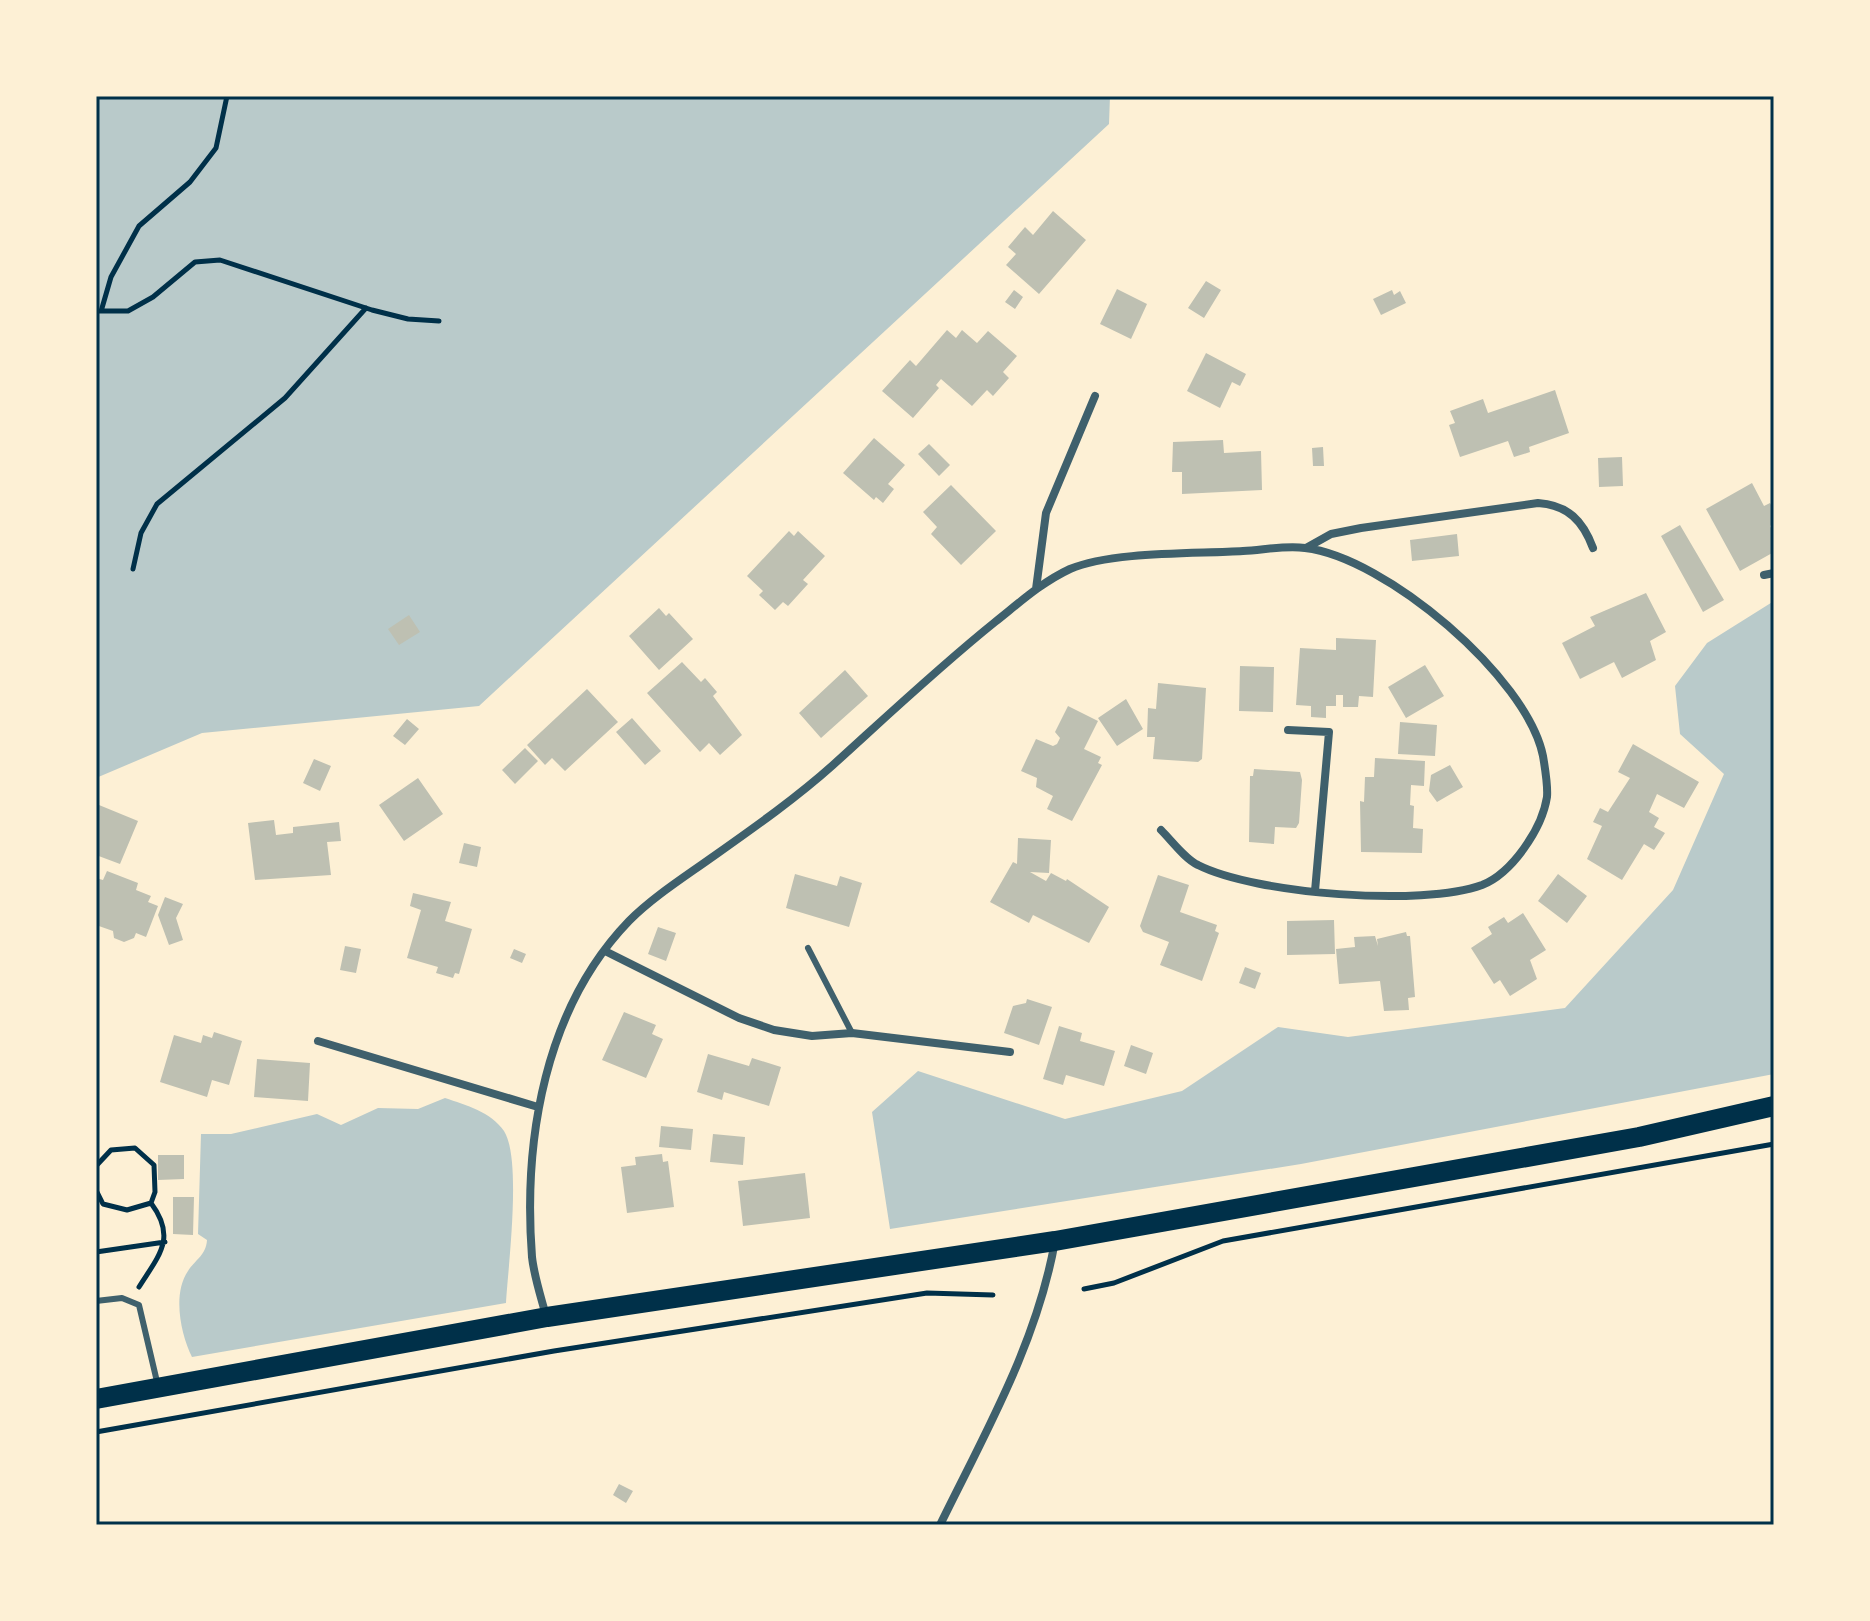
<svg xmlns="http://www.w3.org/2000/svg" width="1870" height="1621" viewBox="0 0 1870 1621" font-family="Cabin,sans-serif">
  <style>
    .green { fill: #b9caca }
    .building { fill: #bec0b2 }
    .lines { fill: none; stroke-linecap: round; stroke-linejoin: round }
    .path { stroke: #003049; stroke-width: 5 }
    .service { stroke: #3f606c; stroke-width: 6 }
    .minor { stroke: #3f606c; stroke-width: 8 }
    .primary { stroke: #003049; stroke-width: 20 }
    .neatline { fill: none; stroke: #003049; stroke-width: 3 }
  </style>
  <rect width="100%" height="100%" fill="#fdf0d5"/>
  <path class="green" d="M96,96H1110L1109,124L479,706L202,733L96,778Z
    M1774,601V1074L1301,1164L890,1229L872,1112L918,1071L1065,1119L1182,1091L1278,1027L1348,1037L1565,1008L1673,890L1724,774L1680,734L1675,686L1707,643Z
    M445,1098C466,1105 491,1112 504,1131C522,1159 508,1267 506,1303L192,1357C181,1335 172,1294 188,1271C196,1259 206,1255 207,1240L198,1234L201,1134H231L317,1114L341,1125L378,1108L418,1109Z"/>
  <path class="building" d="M1053,211L1086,240L1039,294L1006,265L1016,254L1008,247L1025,227L1033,235Z
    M1206,281L1221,290L1204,318L1188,308Z
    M1117,289L1147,304L1131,339L1100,324Z
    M1014,290L1023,297L1015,309L1005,302Z
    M1392,290L1394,295L1400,291L1406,303L1381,315L1373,299Z
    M947,330L956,338L962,330L977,343L988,331L1017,356L1003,372L1009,378L993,396L987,390L972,406L941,379L936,385L939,388L913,418L882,391L910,360L916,366Z
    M1206,353L1246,374L1240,386L1232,382L1220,408L1187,391Z
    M1555,390L1569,433L1529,447L1530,452L1514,457L1508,441L1460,457L1449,425L1455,423L1450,411L1483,399L1488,413Z
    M874,438L905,465L888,484L894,489L883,503L876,497L874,500L843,473Z
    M1223,440L1224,453L1261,451L1262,490L1182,494V472H1172L1173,442Z
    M929,444L950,465L939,476L918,454Z
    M1323,447L1324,466H1313L1312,448Z
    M1622,457L1623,486L1599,487L1598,458Z
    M1752,483L1764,506L1770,503L1774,510V523L1770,526L1774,533V552L1740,571L1706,509Z
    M951,485L996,531L961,565L931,534L937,527L923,512Z
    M1680,525L1724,600L1703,612L1661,536Z
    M789,531L794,536L798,531L825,556L803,580L808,584L788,606L783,602L775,610L759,595L763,591L747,576Z
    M1457,534L1459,556L1412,561L1410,540Z
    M1646,593L1666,632L1650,641L1656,660L1622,678L1614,662L1580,679L1562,643L1595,626L1590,617Z
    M659,608L666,616L669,613L693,639L659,670L629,636Z
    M409,615L420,632L399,645L388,629Z
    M1336,638L1376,640L1373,697L1359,696L1358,707H1343V695H1336V706H1326V718L1311,717V706L1296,705L1300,648L1336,650Z
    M682,662L701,682L705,678L717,692L713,696L742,735L720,755L709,743L700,752L647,693Z
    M1425,665L1444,696L1406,718L1388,687Z
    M1240,666L1274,667L1273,712L1239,711Z
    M845,670L868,696L821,738L799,713Z
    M1158,683L1206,688L1202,759L1198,762L1153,759L1155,737H1147L1148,708L1156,709Z
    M587,689L618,722L565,771L552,758L545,765L527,745Z
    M1126,699L1143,729L1117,746L1098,718Z
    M1068,706L1098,721L1084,749L1101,757L1098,763L1102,765L1072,821L1047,809L1053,796L1036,787L1037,778L1021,771L1036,739L1053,746L1057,744L1060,738L1055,732Z
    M632,718L661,751L645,765L616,732Z
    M407,719L419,729L405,745L393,736Z
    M1400,722L1437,725L1435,756L1398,754Z
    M1633,744L1699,782L1684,808L1657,794L1649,812L1659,818L1654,827L1665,833L1654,850L1644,844L1622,880L1587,859L1602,826L1593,822L1600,808L1608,812L1630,778L1618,772Z
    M525,748L538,761L515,784L502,770Z
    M1375,758L1425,761L1424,786L1411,785L1410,805L1414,806L1413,828L1423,829L1422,853L1361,852L1360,801L1364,802L1365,777H1374Z
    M314,759L331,766L320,791L303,783Z
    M1450,765L1463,787L1437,802L1429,791L1431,775Z
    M1254,769L1300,772L1302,780L1299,823L1296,828L1275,827L1274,844L1249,842L1250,776H1253Z
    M418,778L443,814L404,841L379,805Z
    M99,805L138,821L120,864L96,855Z
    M274,820L276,835L293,833V827L339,822L341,841L327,842L331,875L255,880L248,823Z
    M1018,838L1051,840L1049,873L1030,872L1046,881L1051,873L1066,881L1067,879L1109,907L1089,943L1033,915L1029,923L990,902L1013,862L1017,864Z
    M464,843L481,847L477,867L459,863Z
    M107,871L138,883L136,890L151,896L148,902L158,906L146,937L136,933L134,938L124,942L114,938L113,931L96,925V878L103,880Z
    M795,874L837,886L840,876L862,883L849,927L786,908Z
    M1558,874L1587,896L1567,923L1538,901Z
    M1158,875L1189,885L1180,912L1217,925L1215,931L1219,933L1202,981L1160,965L1169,942L1143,932L1140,926Z
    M413,893L451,902L445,921L472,929L459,974L455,973L453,978L436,973L438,967L407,958L421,910L410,906Z
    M165,897L183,904L176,918L183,940L169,945L158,915Z
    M1523,913L1546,950L1530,960L1537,979L1510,996L1500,980L1494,984L1471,948L1492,934L1488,927L1504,917L1508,923Z
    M1334,920L1335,954L1287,955V921Z
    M658,927L676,933L666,961L648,954Z
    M1406,932L1407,936H1410L1415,997L1408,998L1409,1010L1384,1011L1380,981L1339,984L1336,949L1355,947L1354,937L1375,936L1378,946L1377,939Z
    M345,946L361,949L356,973L340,970Z
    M514,949L526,954L522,963L510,958Z
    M1245,967L1261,973L1255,989L1239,983Z
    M1027,999L1052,1007L1039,1045L1004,1033L1013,1006L1026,1003Z
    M624,1012L656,1025L652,1034L663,1039L646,1078L602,1060Z
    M1059,1026L1082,1033L1080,1041L1115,1051L1104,1086L1066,1075L1063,1085L1043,1079Z
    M214,1032L242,1041L229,1085L212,1080L207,1097L160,1082L174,1035L201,1043L203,1035L212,1038Z
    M1131,1045L1153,1053L1146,1074L1124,1066Z
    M708,1054L749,1066L752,1058L781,1067L769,1106L724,1092L722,1100L697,1092Z
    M257,1059L310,1063L308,1101L254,1097Z
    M661,1126L693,1129L691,1150L659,1147Z
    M713,1134L745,1137L743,1165L710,1162Z
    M662,1154L663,1162L668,1161L674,1207L627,1213L621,1167L636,1165L635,1157Z
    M158,1155H184V1179L158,1180Z
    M805,1173L810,1218L743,1226L738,1181Z
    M173,1197H194L193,1235L173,1234Z
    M619,1484L633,1491L626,1503L613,1495Z"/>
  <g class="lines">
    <path class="path" d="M102,308L111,277L139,226L190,182L216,148L227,96
      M96,311H128L153,297L195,262L220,260L372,310L408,319L439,321
      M133,569L141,533L157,504L285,398L366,308
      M96,1166L111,1150L135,1148L154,1165L155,1192L151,1203L127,1210L103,1204L96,1190
      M96,1252L165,1242
      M139,1287C159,1255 177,1238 151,1203
      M1084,1289L1114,1283L1223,1241L1774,1144
      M96,1432L554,1351L927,1293L993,1295"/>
    <path class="service" d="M808,948L852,1033
      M96,1301L122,1298L139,1305L158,1386"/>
    <path class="minor" d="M1306,548L1331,534L1361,528L1538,503C1568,505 1583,521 1593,548
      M1764,575L1774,573
      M1036,589L1046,513L1095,396
      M1288,730L1329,732L1315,891
      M605,951L739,1018L774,1030L812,1036L852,1033L1010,1052
      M318,1041L538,1107
      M546,1316C541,1297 534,1276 532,1257C523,1139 545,1008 629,921C653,897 683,878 711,858C752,829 795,799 833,765C886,717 939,667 995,622C1019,603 1042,582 1070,569C1112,551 1197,554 1243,551C1263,550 1286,545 1305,548C1385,557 1527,677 1543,756C1545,768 1548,785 1547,797C1542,829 1512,873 1482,885C1423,907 1255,894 1198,865C1185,859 1172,841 1161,830
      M940,1525C985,1433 1037,1343 1055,1241"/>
    <path class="primary" d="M96,1399L547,1317L1055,1241L1639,1137L1774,1106"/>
  </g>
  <rect width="1870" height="1621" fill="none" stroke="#fdf0d5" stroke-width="196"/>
  <rect x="98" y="98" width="1674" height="1425" class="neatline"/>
</svg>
